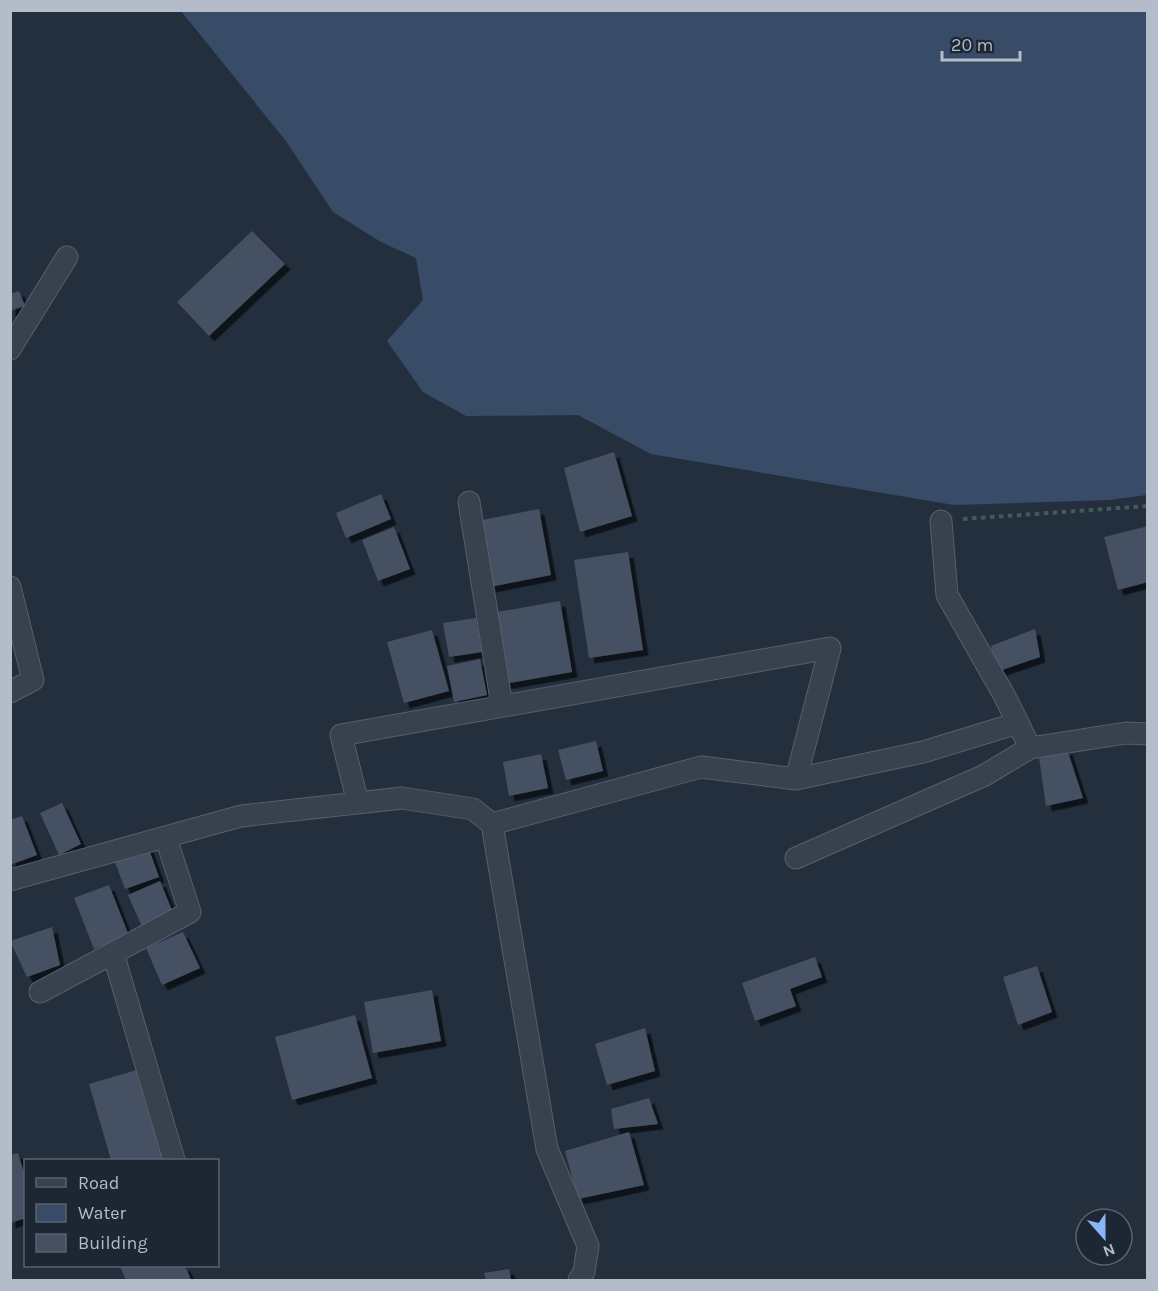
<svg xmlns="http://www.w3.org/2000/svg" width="1158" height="1291" viewBox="0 0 1158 1291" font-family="Karla,sans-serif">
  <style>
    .water { fill: #394c67 }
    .building { fill: #455162; filter: url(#shadow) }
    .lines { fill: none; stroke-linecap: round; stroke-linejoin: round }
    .minor-casing { stroke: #565f6c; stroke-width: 23 }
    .path { stroke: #44595c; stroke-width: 4; stroke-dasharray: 4.5 4.5; stroke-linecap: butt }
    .minor { stroke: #38414e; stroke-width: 21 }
  </style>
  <defs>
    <filter id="shadow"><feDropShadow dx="5.5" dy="5.5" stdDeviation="0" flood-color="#0009"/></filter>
  </defs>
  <rect width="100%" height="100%" fill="#242f3e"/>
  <path class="water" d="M181,11H1147V495L1109,500L954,505L651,454L578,415L466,416L423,392L387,341L423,300L416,258L381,242L333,212L286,141Z"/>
  <path class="building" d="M252,231L285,264L209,336L177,302Z
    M19,291L25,306L10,311V294Z
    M614,452L632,516L580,532L564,468Z
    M381,494L391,519L346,538L336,513Z
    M539,509L551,575L490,587L477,521Z
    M1148,526V582L1118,590L1104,537Z
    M394,527L410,569L378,581L362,540Z
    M628,552L643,650L589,658L574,560Z
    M560,601L572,672L504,684L492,613Z
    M476,618L482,652L449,657L443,623Z
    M1035,629L1040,657L996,672L991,646Z
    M432,630L449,691L404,703L387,642Z
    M480,659L487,695L454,702L447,666Z
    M596,741L603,771L566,780L558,750Z
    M1067,749L1083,798L1046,806L1039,757Z
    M541,754L548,788L509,796L503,762Z
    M62,803L81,844L59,855L40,813Z
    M22,816L37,855L10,865V820Z
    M147,844L159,877L125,889L113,857Z
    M160,881L174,915L143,929L128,895Z
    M109,885L129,936L94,949L74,898Z
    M52,927L60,965L27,977L10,941Z
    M183,932L200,968L162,985L146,948Z
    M815,957L822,977L790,989L796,1006L755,1021L742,983Z
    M1037,966L1052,1012L1018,1025L1003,977Z
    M432,990L441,1041L373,1053L364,1002Z
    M355,1015L372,1078L292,1100L275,1037Z
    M645,1028L655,1071L607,1085L595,1044Z
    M137,1070L163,1160H111L89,1084Z
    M649,1098L658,1124L614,1129L611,1109Z
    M629,1132L644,1185L578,1199L565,1151Z
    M18,1153L26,1180V1218L10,1223V1155Z
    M120,1266H185L191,1280H126Z
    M509,1269L511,1280H486L484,1273Z"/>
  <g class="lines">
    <defs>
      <path id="minor" d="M10,349L67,257
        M469,502L502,706
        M941,521L947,595L1004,695L1018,723
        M10,587L33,680L10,692
        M358,803L341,735L830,648L796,779
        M492,824L701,767L796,779L923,752L1018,723L1030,748L1126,733L1148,734
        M796,858L983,776L1030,748
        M10,880L241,816L402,798L473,809L492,824L547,1149L588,1246L584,1272L579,1280
        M113,953L174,1160
        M40,992L190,912L166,838"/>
    </defs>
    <use href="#minor" class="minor-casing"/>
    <path class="path" d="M963,519L1148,506"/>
    <use href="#minor" class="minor"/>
  </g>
  <rect width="1158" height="1291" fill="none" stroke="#b4bcc9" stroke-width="24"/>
  <rect x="24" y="1159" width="195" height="108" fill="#1d2633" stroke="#59626f" stroke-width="1.5"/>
  <rect x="36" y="1178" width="30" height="9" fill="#38414e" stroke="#59626f" stroke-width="1.5"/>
  <text x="78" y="1189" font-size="18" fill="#b4bcc9">Road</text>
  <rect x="36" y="1204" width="30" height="18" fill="#394c67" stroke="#59626f" stroke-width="1.5"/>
  <text x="78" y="1219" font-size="18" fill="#b4bcc9">Water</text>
  <rect x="36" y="1234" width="30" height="18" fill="#455162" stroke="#59626f" stroke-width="1.5"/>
  <text x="78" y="1249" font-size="18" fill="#b4bcc9">Building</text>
  <g transform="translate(1104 1237) rotate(159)"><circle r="28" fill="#1d2633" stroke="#59626f" stroke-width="1.5"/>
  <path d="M0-4.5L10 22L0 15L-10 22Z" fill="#8ab4f8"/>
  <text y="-9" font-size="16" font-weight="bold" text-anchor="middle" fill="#b4bcc9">N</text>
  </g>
  <path d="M942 51v9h78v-9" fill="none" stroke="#b4bcc9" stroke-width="3"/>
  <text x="951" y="51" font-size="18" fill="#b4bcc9" stroke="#1d2633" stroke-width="4.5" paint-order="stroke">20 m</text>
</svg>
